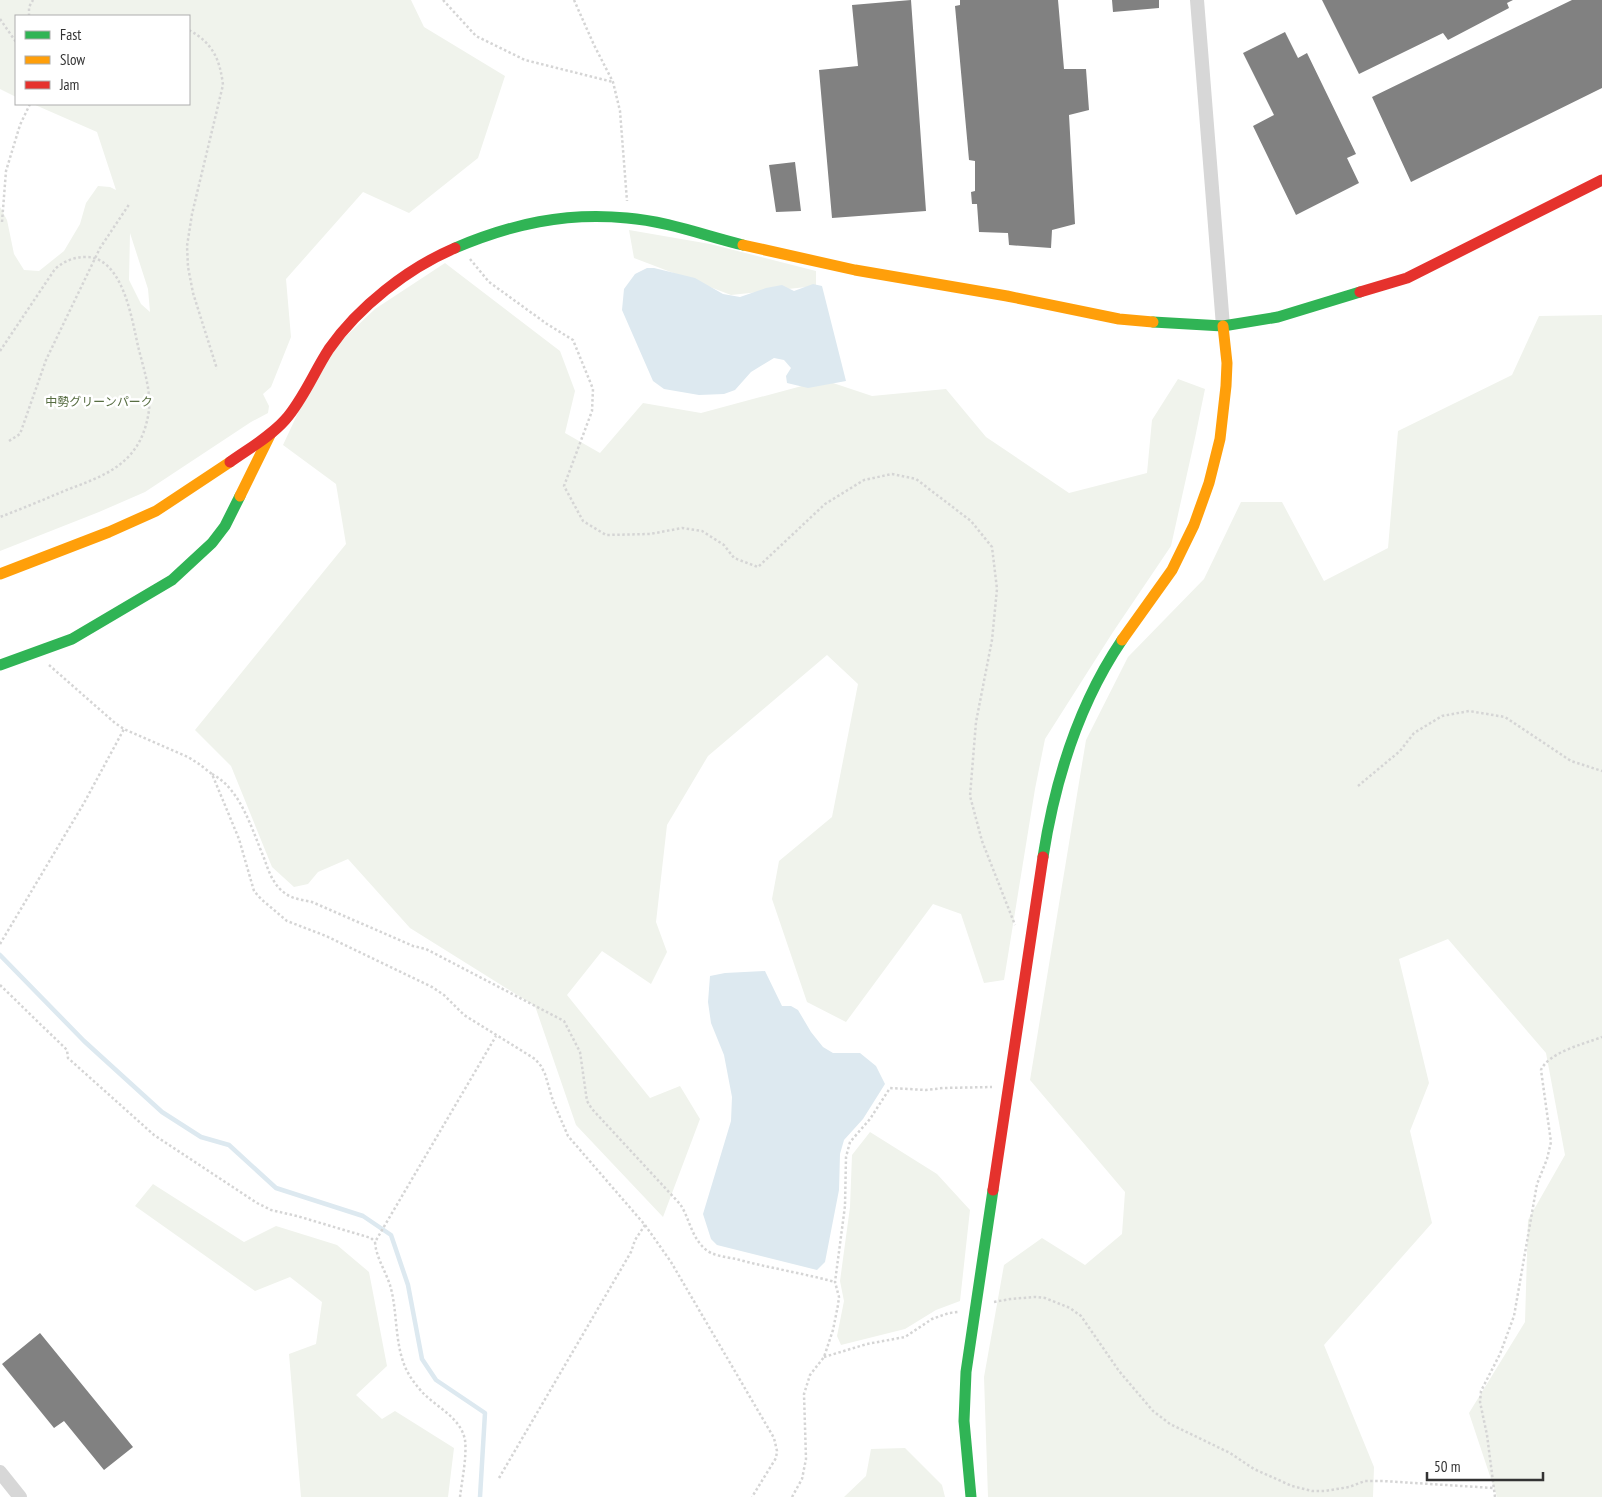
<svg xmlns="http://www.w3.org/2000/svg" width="1602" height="1497" viewBox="0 0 1602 1497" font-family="'PT Sans Narrow','Noto Sans JP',sans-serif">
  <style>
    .green { fill: #f0f3ec; fill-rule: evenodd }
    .water { fill: #dde9f0 }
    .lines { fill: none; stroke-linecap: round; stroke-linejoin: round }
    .stream { stroke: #dde9f0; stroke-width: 4.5 }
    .building { fill: #818181 }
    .path { stroke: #d5d5d5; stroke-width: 2.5; stroke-dasharray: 2.5 2.5; stroke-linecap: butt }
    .street { stroke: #d7d7d7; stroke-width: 14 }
    .fast { stroke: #30b455; stroke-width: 11 }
    .slow { stroke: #ff9f0a; stroke-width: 11 }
    .jam { stroke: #e5322d; stroke-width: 11 }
    .labels { text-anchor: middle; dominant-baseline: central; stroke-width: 5; stroke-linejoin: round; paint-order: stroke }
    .park-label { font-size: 12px; fill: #576d42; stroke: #fff }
  </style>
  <rect width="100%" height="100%" fill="#fff"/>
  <path class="green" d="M0,0H411L424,27L505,76L478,158L409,213L363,192L286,279L291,337L271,387L263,394L269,406L268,413L251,422L145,492L99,512L0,551V207L7,220L14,254L24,270L39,271L64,251L80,224L86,203L98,186L110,187L116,190L97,132L33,104H189V16H16V97L0,89ZM130,233L148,289L150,312L141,304L129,280Z
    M629,230L710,244L816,271V286L731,295L634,258Z
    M445,263L560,351L575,391L565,433L600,453L643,403L701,413L824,380L872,396L946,389L986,437L1069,493L1147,473L1152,420L1178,379L1205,389L1195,438L1171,546L1113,632L1045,739L1035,789L1004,980L984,983L961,914L933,904L846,1022L807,1002L772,899L779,861L832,817L858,684L827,655L708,756L667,825L656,922L667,952L651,984L602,951L567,995L650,1098L680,1086L700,1119L663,1217L576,1125L535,1006L410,928L348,859L318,872L308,884L294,887L272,867L231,766L195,730L346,544L336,484L283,445L324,357L375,309Z
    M1602,315V1497H1497L1469,1413L1525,1322L1528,1220L1565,1155L1546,1053L1448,939L1399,959L1429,1083L1410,1131L1432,1223L1324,1345L1374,1467L1373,1497H988L984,1377L1004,1265L1042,1238L1085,1265L1122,1234L1125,1192L1030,1080L1086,740L1128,657L1204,579L1241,502H1282L1324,581L1388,548L1398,431L1512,375L1539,316Z
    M870,1132L937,1174L970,1210L960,1301L936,1310L905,1329L841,1345L837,1336L844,1301L840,1281L850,1207L852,1155Z
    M153,1184L244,1242L276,1226L337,1245L369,1272L387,1366L356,1395L382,1419L395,1411L454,1448L448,1497H301L289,1354L316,1344L322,1302L290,1277L255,1291L135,1206Z
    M905,1448L942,1485L945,1497H844L866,1476L871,1449Z"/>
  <path class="water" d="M647,268H654L695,278L723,294L740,297L766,288L782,285L794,291L813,284L822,286L846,381L808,388L787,383L786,376L791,368L784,360L774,358L751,372L735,390L724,394L699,395L664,389L653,381L622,310L624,289L635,274Z
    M765,971L782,1006H791L798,1010L811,1032L823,1047L833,1053H860L876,1066L885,1084L863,1119L844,1140L840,1154L839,1190L825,1262L817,1270L717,1245L711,1239L703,1214L731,1121L732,1097L724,1055L711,1023L708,1002L710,976L725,973Z"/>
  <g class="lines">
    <path class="stream" d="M0,955L84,1041L162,1112L201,1137L229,1145L276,1188L363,1216L391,1235L408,1285L422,1359L436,1380L485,1413L480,1497"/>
  </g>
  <path class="building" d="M911,0L926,211L832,218L819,70L858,66L852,5Z
    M960,0H1058L1064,69H1086L1089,110L1069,115L1075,224L1052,230L1051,248L1009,245L1008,233L979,232L977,204H972L971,192L975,191V161L969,160L955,6L960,5Z
    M1112,0H1159V8L1113,12Z
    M1322,0H1513L1507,3L1509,8L1448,40L1443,33L1359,74Z
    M1572,0H1602V88L1411,182L1372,97Z
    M1285,32L1298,58L1307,53L1356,154L1347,158L1359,183L1296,215L1253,126L1274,115L1243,53Z
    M795,162L801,211L776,212L769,165Z
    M40,1333L133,1447L104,1470L64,1421L54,1428L2,1364Z"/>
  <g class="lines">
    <path class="path" d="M443,0L476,36L525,60L613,82
      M574,0L594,45L613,82L620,111L627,201
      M29,16V7L33,0
      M0,19L16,42
      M189,30C213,43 220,60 223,85L192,214L187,246L188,267L193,293L217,369
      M2,222L6,171L20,125L30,104
      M470,259L489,282L547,324L573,340L593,389L592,411L564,486L583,521L606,535L650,534L682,528L702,531L724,545L734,558L758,567L825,504L864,480L892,474L916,479L971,521L992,547L997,589L992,640L976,722L970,796L982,841L1015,925
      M0,351L55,269C64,261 74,257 86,257C123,257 132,320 138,346C143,367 151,389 149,410C147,426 141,443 130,455C113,474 87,482 64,491C43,500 21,509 0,517
      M9,441L20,434L46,360L100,248L130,203
      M49,665L115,723L124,729L188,757L199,764L212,774L239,839L254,891L261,899L287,921L326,936L432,987L444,995L464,1015L519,1049L535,1059L541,1066L545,1074L553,1101L568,1136L645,1225L671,1262L774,1438L777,1451L776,1458L752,1497
      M212,774C241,789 252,830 264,858C269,872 273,885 286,894C293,899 303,900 312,902L413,946L426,949L564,1021L580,1052L587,1101L592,1109L680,1204C689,1217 691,1236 704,1248C712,1256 726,1257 736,1259C769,1268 802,1273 835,1282
      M1358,786L1400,751L1414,733L1442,716L1469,711L1505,717L1571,761L1602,771
      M0,944L84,803L124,729
      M0,985L67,1050L68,1058L154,1135L257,1203L271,1210L297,1216L371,1238L375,1242
      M994,1302L1010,1299L1035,1297L1045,1298L1070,1308L1081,1316L1119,1371L1153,1411L1170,1424L1230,1453L1254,1469L1292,1486L1312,1491H1325L1349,1487L1365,1481H1383L1493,1488
      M824,1357L867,1344L905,1337L932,1319L949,1313L958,1312
      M499,1478L631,1252L635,1240L645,1225
      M460,1497C462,1480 467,1457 465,1440C461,1419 440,1409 425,1395C419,1389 411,1379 407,1371C394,1345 398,1312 390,1285C385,1270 376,1257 375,1242L496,1036
      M792,1497L802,1479L806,1459L804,1394L810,1375L824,1357L833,1330L838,1305L839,1297L835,1282L845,1206L846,1157L850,1142L870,1119L890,1088L926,1090L943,1088L992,1087
      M1495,1497L1487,1435L1480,1402L1481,1391L1500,1354L1514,1316L1537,1184L1547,1159L1551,1142L1541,1070C1549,1052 1584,1044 1602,1037"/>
    <path class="street" d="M1197,0L1223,326
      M0,1472L20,1497"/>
    <path class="fast" d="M455,248C512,224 565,212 627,218C666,221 706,236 743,245
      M1153,322L1223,326L1278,317L1360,292
      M0,665L72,639L172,580L212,543L225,526L240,496
      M1043,857C1055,780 1078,705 1122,640
      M971,1497L964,1421L966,1372L993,1190"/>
    <path class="slow" d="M743,245L855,270L1007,296L1119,319L1153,322
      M240,496L270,435
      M0,574L109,532L156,511L230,462
      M1122,640L1172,570L1194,525L1209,483L1220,439L1226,386L1227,363L1223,326"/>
    <path class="jam" d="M1360,292L1407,278L1602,180
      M230,462C248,449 270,437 285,420C303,400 314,372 329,349C358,307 408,268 455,248
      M993,1190L1043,857"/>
  </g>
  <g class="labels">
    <g class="park-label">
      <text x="99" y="401">中勢グリーンパーク</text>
    </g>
  </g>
  <rect x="15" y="15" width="175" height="90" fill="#ffffff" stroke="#adadad"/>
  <rect x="25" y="31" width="25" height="8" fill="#30b455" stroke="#adadad"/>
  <text x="60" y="40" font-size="15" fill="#333333">Fast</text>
  <rect x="25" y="56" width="25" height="8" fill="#ff9f0a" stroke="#adadad"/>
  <text x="60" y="65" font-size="15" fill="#333333">Slow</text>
  <rect x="25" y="81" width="25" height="8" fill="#e5322d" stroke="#adadad"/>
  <text x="60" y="90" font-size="15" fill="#333333">Jam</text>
  <path d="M1427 1472v8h116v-8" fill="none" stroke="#333333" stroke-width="2.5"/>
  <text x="1434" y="1472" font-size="15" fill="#333333" stroke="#ffffff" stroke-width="4" paint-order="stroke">50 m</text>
</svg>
